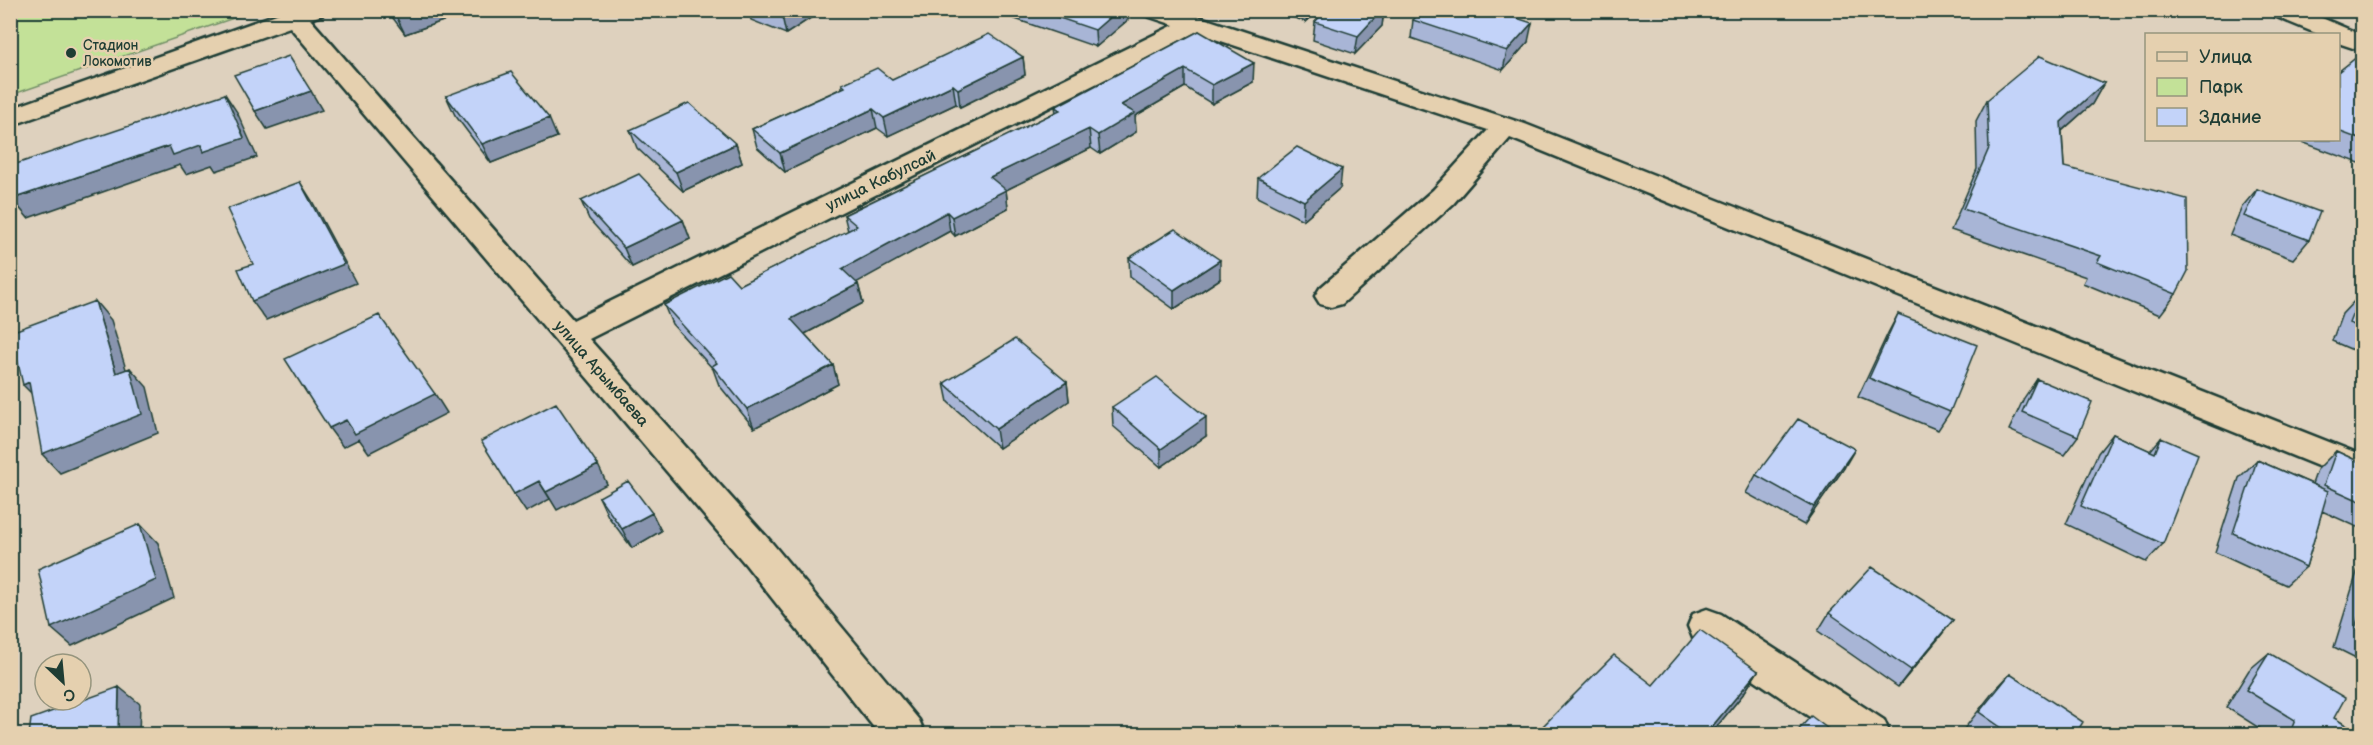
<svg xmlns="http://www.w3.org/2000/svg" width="2373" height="745" viewBox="0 0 2373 745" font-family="'Balsamiq Sans',sans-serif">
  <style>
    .green { fill: #c3e198; stroke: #718f66; stroke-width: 1.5 }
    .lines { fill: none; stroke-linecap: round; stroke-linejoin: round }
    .minor-casing { stroke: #1f3d34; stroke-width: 5 }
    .minor { fill: #e5d0af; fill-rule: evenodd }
    .wall { fill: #a8b5d6; stroke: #1f3d34; stroke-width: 1.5 }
    .shaded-wall { fill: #8894ae; stroke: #1f3d34; stroke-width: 1.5 }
    .building { fill: #c3d3f9; stroke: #1f3d34; stroke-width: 1.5 }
    .poi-dot { fill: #1f3d34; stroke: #e5d0af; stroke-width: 2 }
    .labels { text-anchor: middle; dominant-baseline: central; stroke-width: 5; stroke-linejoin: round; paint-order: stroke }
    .far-poi-label { font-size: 14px; fill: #1f3d34; stroke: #e5d0af; text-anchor: start }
    .street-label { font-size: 16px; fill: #1f3d34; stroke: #e5d0af }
  </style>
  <rect width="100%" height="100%" fill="#ded1be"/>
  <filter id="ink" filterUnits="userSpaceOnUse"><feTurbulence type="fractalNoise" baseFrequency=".0167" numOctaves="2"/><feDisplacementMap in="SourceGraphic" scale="12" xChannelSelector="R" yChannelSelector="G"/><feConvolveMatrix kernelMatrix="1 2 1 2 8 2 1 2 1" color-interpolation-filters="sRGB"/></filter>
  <g filter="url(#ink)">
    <path class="green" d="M11,10H254V11L11,95Z"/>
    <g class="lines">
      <defs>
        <path id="minor" d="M288,10H325L322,15L310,19L573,320L1174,25L1144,15L1141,10H1179L1525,124L2362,455V484L1510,138L1453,204L1342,304L1331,307L1320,304L1315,296L1320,288L1433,190L1488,130L1197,33L589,339L772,543L919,720L925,734H879L746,565L290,27L10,126V109Z
          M2269,10H2303L2362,35V51L2338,43V34H2318L2272,15Z
          M1707,609L1721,614L1884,720L1890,734H1835L1693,638L1688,626L1693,614Z"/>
      </defs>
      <use href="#minor" class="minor-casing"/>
      <use href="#minor" class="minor"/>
    </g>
    <path class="wall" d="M387,10H475L405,34Z
      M748,10H823L786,34L751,20Z
      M989,10H1129V19L1096,47Z
      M1272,10H1318L1306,22Z
      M1326,10H1384L1382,26L1355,54L1313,40L1315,22Z
      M2347,10H2362V19L2346,12Z
      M1413,20L1528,42L1503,70L1411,38Z
      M1199,31L1253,82L1212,104L1185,87L1135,116L1136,132L1100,154L1091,148L1006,190L1008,208L955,236L950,231L856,282L858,284L863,303L805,334L833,365L838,384L754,428L719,385L713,369L672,324L664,305L739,285L848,231L844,215L1056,112L1055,107Z
      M2362,53V164L2296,140H2338V72Z
      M1023,57L1025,75L960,107L956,104L888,136L877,128L785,172L757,147L752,129L842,88V84L892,80Z
      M2104,83L2092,104L2062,131L2064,167L2176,294L2160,315L2083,283L2086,277L1951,230L1977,169L1976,121L1987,100Z
      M446,96L557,137L491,163L455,115Z
      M630,130L736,144L742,163L683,191L637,148Z
      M1258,178L1340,188L1303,220L1257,197Z
      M2257,189L2309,240L2293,259L2230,235L2242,207Z
      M581,201L683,220L690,239L632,267L589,219Z
      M1129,258L1220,279L1174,309L1130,277Z
      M2360,295L2362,296V354L2332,341L2342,314Z
      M1898,314L1950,412L1938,430L1858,397L1888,333Z
      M2362,355V368L2359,366Z
      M2037,379L2078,436L2064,455L2009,430L2024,398Z
      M1067,382L1069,401L999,448L948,402L944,383Z
      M1112,407L1206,436L1161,467L1113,426Z
      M2113,434L2150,451L2161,438L2163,544L2146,562L2066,524L2098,453Z
      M2336,451L2362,463V529L2322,511L2306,567L2286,585L2215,552L2239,478L2257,460L2312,484L2317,470Z
      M1844,468L1804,525L1746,493L1756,475Z
      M599,497L652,513L661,531L632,548L608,516Z
      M2362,556V661L2334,647Z
      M1829,613L1953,620L1898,687L1818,631Z
      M2269,653L2334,718L2362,735H2270L2226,707L2249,670Z
      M1758,671L1744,693L1713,731L1717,735H1539L1542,727L1653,685Z
      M2010,674L2075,735H1972L1964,729L1994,691Z"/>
    <path class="shaded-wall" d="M405,10H475L405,34L395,14Z
      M791,10H823L786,34L782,16Z
      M1118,10H1129V19L1096,47L1095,30Z
      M1307,10H1318L1306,22Z
      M1382,10H1384L1382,26L1355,54L1358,36Z
      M1532,23L1528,42L1503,70L1507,51Z
      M1023,57L1025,75L960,107L958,89Z
      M1254,63L1253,82L1212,104V85Z
      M1185,69V87L1135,116L1136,132L1100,154L1098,135L1121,105Z
      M2104,83L2092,104L2048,143L2061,122Z
      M953,85L956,104L888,136L884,118Z
      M311,91L322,110L267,129L255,111Z
      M225,94L237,112L257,157L216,171L212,165L186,174L180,165L28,218L12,199L169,146L201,145Z
      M873,109L877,128L785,172L780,153Z
      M549,118L557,137L491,163L482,144Z
      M1089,129L1091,148L1006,190L1008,208L955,236L952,217L990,177Z
      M736,144L742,163L683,191L676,172Z
      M1342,169L1340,188L1303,220L1304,201Z
      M300,182L312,201L356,283L266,320L252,301Z
      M947,212L950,231L847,288L842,269Z
      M683,220L690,239L632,267L624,248Z
      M1220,260V279L1174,309V290Z
      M858,284L863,303L797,338L791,319Z
      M95,301L111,320L133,392L116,373Z
      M833,365L838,384L754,428L747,409Z
      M130,368L147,387L158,433L60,473L42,454Z
      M29,382L41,403L23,385Z
      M1067,382L1069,401L999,448L996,429Z
      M435,394L447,413L369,453L359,439L343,447L329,428L346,420Z
      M1206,417V436L1161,467V449Z
      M1855,449L1844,468L1804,525L1814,507Z
      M598,465L607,484L557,510L546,492Z
      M539,481L550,499L526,512L514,494Z
      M652,513L661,531L632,548L622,529Z
      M140,524L158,543L174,598L72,646L51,628Z
      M1953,620L1939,638L1898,687L1911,670Z
      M1758,671L1744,693L1710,735V729Z
      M119,687L140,704L139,735H118Z"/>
    <path class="building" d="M392,10H405L395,14Z
      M768,10H791L782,16Z
      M1036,10H1118L1095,30Z
      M1326,10H1382L1358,36L1315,22Z
      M1423,10H1492L1532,23L1507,51L1413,20Z
      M1199,31L1254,63L1212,85L1185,69L1121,105L1135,113L1098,135L1089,129L990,177L1006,190L952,217L947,212L842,269L858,284L791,319L833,365L747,409L712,366L717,363L664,305L728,273L739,285L857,226L844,215L1060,110L1055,107Z
      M989,34L1023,57L958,89L953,85L884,118L873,109L780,153L752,129L845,87L842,84L877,68L892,80Z
      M2362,53V140L2338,131V72Z
      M289,56L311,91L255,111L234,75Z
      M2040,56L2104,83L2061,122L2064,167L2187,199L2188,271L2176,294L2097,262L2101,256L1963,209L1989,148L1987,100Z
      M511,72L549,118L482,144L446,96Z
      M225,94L244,138L203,152L201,145L173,155L169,146L12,199L10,194V166Z
      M689,103L736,144L676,172L630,130Z
      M1297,147L1342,169L1304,201L1258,178Z
      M639,174L683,220L624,248L581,201Z
      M300,182L344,264L252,301L238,269L253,264L227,209Z
      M2257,189L2320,212L2309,240L2244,216Z
      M1175,229L1220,260L1174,290L1129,258Z
      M2360,295L2362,296V328L2349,323Z
      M95,301L116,373L130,368L142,414L42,454L29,382L23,385L11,332Z
      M1898,314L1977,345L1950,412L1869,378Z
      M379,315L435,394L355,434L346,420L329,428L285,359Z
      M1015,339L1067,382L996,429L944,383Z
      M1157,377L1206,417L1161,449L1112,407Z
      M2037,379L2092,402L2078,436L2022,412Z
      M556,403L598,465L546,492L539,481L514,494L481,441Z
      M1798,419L1855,449L1814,507L1756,475Z
      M2113,434L2155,453L2161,438L2198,454L2163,544L2081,506Z
      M2336,451L2362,463V502L2324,485Z
      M2257,460L2328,491L2306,567L2233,533Z
      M628,481L652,513L622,529L599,497Z
      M140,524L156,580L51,628L38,569Z
      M1872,567L1953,620L1911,670L1829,613Z
      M2362,605V633L2355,629Z
      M1700,630L1758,671L1710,729L1717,735H1551L1542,727L1614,655L1653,685Z
      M2269,653L2345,698L2334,718L2362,735H2289L2295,720L2246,690Z
      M2010,674L2083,722L2075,735H2012L1979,712Z
      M119,687L118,735H29L31,719Z
      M1811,716L1836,735H1794Z"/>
  </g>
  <circle class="poi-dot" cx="71" cy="53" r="6"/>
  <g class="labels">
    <g class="far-poi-label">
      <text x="83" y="45">Стадион<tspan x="83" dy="16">Локомотив</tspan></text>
    </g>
    <g class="street-label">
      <text transform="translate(881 181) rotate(-26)">улица Кабулсай</text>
      <text transform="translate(601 374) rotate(49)">улица Арымбаева</text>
    </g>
  </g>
  <rect width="2373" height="745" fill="none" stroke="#e5d0af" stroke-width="36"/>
  <rect x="18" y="18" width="2337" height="709" fill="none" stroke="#1f3d34" stroke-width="2" filter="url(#ink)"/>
  <rect x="2145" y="33" width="195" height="108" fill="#e5d0af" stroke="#96957e" stroke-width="1.5"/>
  <rect x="2157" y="52" width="30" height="9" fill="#e5d0af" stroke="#96957e" stroke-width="1.5"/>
  <text x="2199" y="63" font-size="18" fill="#1f3d34">Улица</text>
  <rect x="2157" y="78" width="30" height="18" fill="#c3e198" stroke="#96957e" stroke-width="1.5"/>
  <text x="2199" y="93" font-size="18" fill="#1f3d34">Парк</text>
  <rect x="2157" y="108" width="30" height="18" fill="#c3d3f9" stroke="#96957e" stroke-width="1.5"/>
  <text x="2199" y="123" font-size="18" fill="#1f3d34">Здание</text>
  <g transform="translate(63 682) rotate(154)"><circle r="28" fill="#e5d0af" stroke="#96957e" stroke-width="1.5"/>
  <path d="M0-4.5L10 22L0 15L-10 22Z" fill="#1f3d34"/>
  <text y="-9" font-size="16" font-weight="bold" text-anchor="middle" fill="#1f3d34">С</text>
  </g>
</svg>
